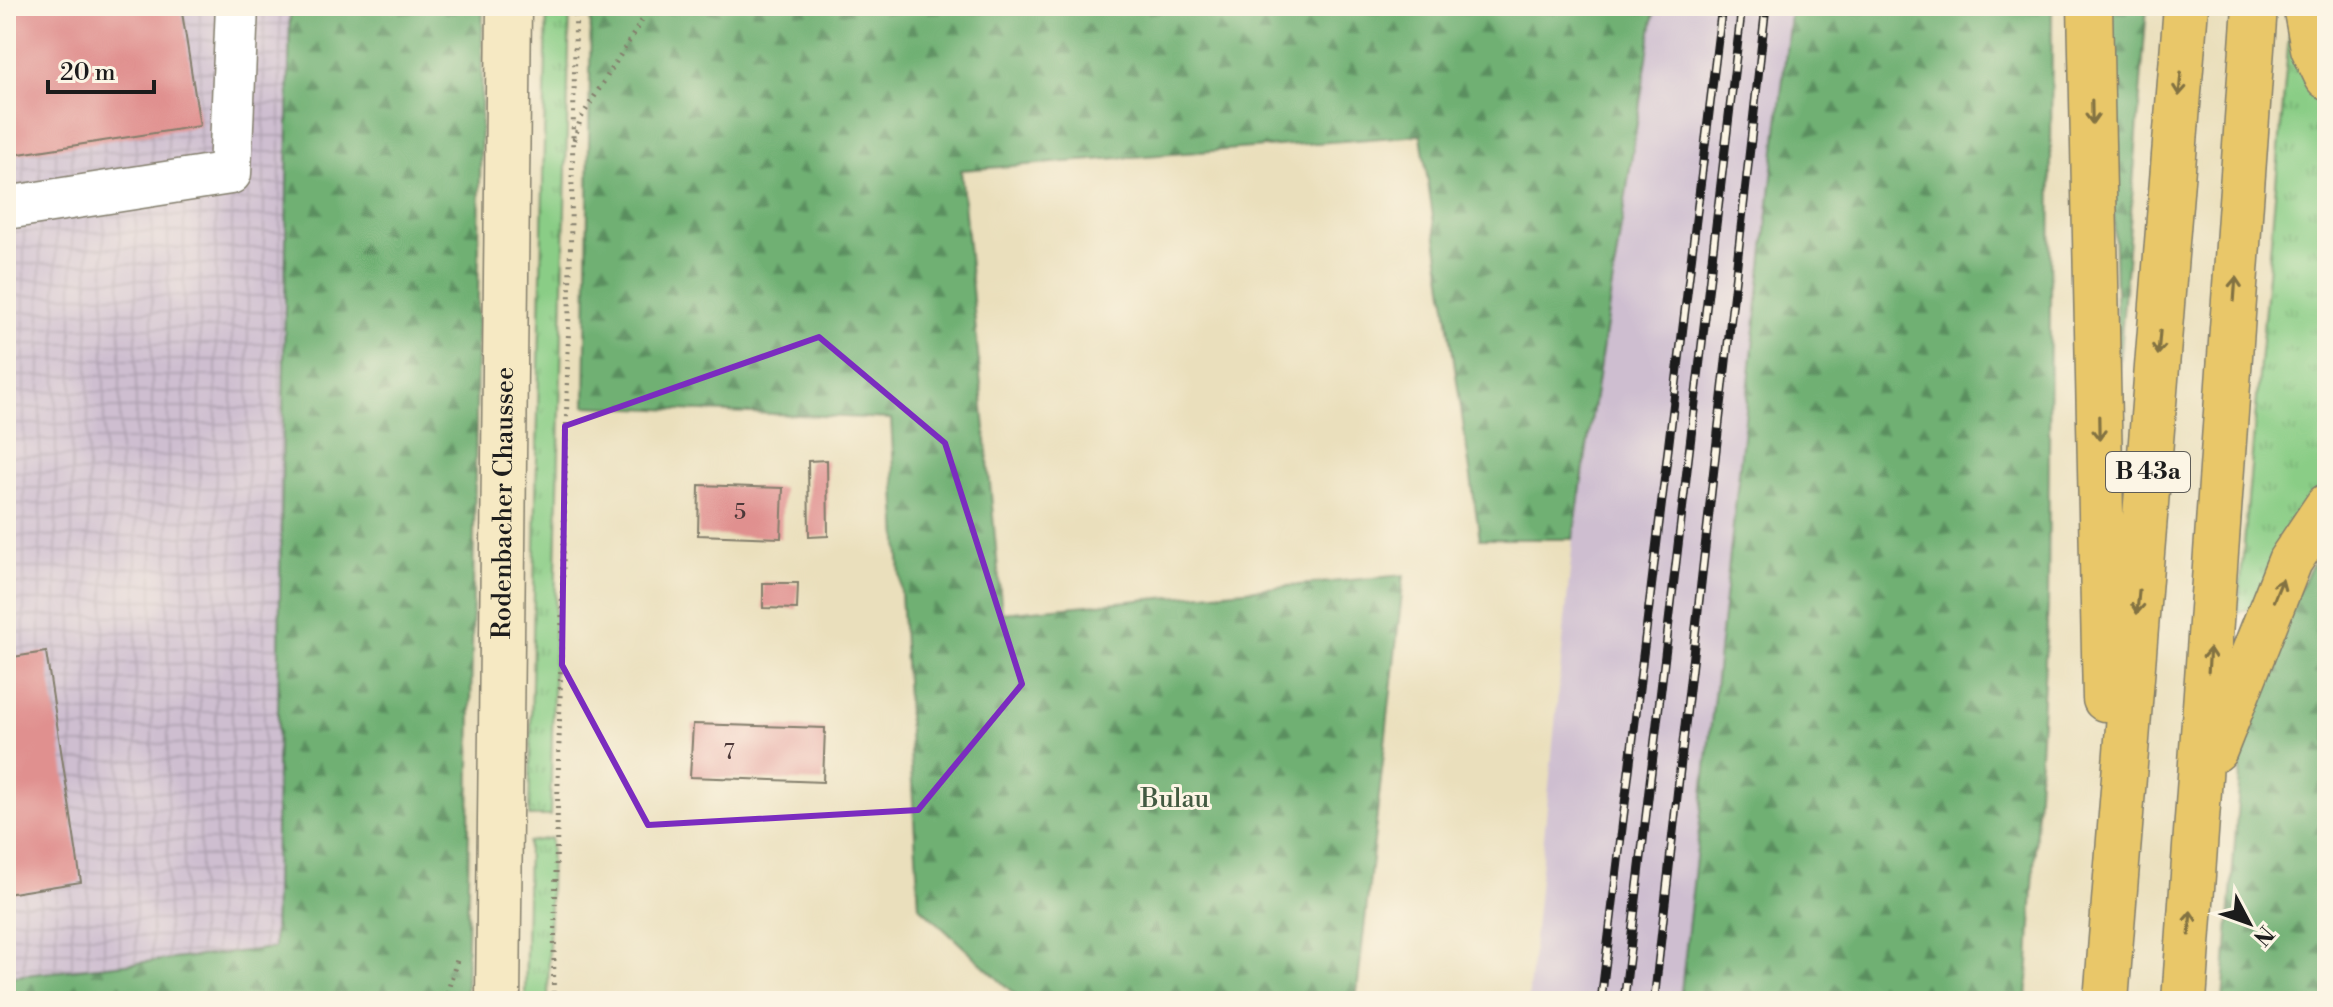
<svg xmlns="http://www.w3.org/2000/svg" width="2333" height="1007" viewBox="0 0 2333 1007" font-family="'Libre Bodoni',serif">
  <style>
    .industrial { fill: url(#industrial-grid) }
    .railway { fill: #cebed0 }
    .grass { fill: url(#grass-tufts); stroke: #537451; stroke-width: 2 }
    .forest { fill: url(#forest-firs); stroke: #466648; stroke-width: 2 }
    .building { fill: #e0908f }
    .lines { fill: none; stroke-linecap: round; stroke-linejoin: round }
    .street-casing { stroke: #837e6c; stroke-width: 45 }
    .secondary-casing { stroke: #837e6c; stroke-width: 47 }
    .highway-casing { stroke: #837e6c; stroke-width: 47 }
    .path { stroke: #837e6c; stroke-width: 5; stroke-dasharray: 2 6; stroke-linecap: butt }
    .street { stroke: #fff; stroke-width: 42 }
    .secondary { stroke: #f6e9c3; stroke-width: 44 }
    .highway { stroke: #e9c769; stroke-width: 44 }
    .rail-casing { stroke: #1c1c1c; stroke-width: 9 }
    .rail { stroke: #fcf5e5; stroke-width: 6; stroke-dasharray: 18; stroke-linecap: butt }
    .oneway { stroke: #827242 }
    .marked { fill: none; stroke: #7b2cbf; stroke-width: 6; stroke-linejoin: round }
    .labels { text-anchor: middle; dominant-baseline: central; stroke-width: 6; stroke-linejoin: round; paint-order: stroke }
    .number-label { font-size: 22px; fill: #4d3939 }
    .shield { fill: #fcf5e5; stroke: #5f5d58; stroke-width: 2 }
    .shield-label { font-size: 24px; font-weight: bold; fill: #1c1c1c }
    .street-label { font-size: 26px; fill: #1c1c1c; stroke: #fcf5e5 }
    .park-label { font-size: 26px; fill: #425a41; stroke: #fcf5e5 }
  </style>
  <defs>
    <pattern id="industrial-grid" width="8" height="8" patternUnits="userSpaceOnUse" patternTransform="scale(2)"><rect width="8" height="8" fill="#cebed0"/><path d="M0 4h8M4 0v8" fill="none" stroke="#b0a3b2"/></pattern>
    <pattern id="grass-tufts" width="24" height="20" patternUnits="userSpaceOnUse" patternTransform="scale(2)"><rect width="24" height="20" fill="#8acd86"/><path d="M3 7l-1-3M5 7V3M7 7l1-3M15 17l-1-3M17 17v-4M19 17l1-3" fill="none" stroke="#76af73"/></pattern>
    <pattern id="forest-firs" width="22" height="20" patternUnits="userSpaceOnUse" patternTransform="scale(2)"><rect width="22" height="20" fill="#6fb073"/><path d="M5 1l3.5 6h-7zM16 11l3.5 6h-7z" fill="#5a8e5e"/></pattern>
  </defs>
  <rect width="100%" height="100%" fill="#fcf5e5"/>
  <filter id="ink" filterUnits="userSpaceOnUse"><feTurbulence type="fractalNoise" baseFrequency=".0125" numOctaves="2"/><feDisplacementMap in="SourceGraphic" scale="16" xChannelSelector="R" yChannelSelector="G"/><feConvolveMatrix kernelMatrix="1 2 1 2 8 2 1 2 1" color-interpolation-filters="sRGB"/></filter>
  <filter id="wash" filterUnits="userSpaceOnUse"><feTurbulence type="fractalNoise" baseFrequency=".006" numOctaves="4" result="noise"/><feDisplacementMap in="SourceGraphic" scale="32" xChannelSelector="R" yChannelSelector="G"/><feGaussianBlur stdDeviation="1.8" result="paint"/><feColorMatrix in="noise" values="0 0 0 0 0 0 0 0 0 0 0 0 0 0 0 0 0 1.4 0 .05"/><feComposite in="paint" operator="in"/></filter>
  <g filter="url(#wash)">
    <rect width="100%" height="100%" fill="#eadfbc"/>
    <path class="industrial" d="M6,6H290L274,949L6,977Z"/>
    <path class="railway" d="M1655,6H1791L1680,1001H1528L1573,539Z"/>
    <path class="grass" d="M547,6H570L550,816H529Z
      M2289,36L2327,109V479L2282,543L2255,606L2238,613Z
      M551,838L548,1001H525L528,842Z"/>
    <path class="forest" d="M290,6H483L466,1001H6V977L274,948Z
      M591,6H1655L1573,539H1480L1421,135L961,170L1002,613L1404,575L1356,1001H1022L919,906L891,419L585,406Z
      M1791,6H2052L2048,605L2027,1001H1680Z
      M2109,6H2147L2118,378Z
      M2327,535V1001H2223L2242,747L2257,674Z"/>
    <g id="blocks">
      <path class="building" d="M6,6H181L200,126L6,156Z
        M827,460L828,536L809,537L808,461Z
        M699,485L783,488L781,538L698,535Z
        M763,583H798L797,609L763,608Z
        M46,652L81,882L6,894V658Z
        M693,724L825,728L823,782L690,777Z"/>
    </g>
  </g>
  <g filter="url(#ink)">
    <use href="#blocks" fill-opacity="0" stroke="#837e6c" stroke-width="2"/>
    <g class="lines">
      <defs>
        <path id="street" d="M6,208L230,173L237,6"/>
        <g id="secondary">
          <path id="s1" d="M498,1001L509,6"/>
        </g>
        <path id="highway" d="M2090,6L2105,699
          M2305,6L2313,48L2327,77
          M2215,750L2290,561L2327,506
          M2106,1001L2186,6
          M2184,1001L2255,6"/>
      </defs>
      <use href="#street" class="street-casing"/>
      <use href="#secondary" class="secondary-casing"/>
      <use href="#highway" class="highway-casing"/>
      <path class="path" d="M574,140L581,118L651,6
        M445,1001L457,960
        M553,1001L576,6"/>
      <use href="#street" class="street"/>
      <use href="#secondary" class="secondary"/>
      <use href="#highway" class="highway"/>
      <defs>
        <path id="rail" d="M1601,1001L1722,6
          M1624,1001L1742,6
          M1654,1001L1766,6"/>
      </defs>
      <use href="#rail" class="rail-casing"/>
      <use href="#rail" class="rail"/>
    </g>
    <defs><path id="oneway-shaft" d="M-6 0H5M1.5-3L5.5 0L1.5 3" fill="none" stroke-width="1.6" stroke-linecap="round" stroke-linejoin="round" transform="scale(2)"/></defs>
    <g class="oneway">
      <use href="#oneway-shaft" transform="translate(2180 84) rotate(95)"/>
      <use href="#oneway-shaft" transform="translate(2092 112) rotate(89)"/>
      <use href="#oneway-shaft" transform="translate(2235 289) rotate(-86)"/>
      <use href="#oneway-shaft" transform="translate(2159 343) rotate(95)"/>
      <use href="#oneway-shaft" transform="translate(2099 428) rotate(89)"/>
      <use href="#oneway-shaft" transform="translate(2278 590) rotate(-68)"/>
      <use href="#oneway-shaft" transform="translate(2138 602) rotate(95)"/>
      <use href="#oneway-shaft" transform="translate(2209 660) rotate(-86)"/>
      <use href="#oneway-shaft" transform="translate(2190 923) rotate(-86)"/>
    </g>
  </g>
  <path class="marked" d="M819,337L945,443L1022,684L918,810L648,825L562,665L565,426Z"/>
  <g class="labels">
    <g class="number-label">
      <text x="740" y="512">5</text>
      <text x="729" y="752">7</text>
    </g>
    <rect class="shield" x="2106" y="452" width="84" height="40" rx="6"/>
    <g class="shield-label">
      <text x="2148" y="472">B 43a</text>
    </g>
    <g class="street-label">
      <text stroke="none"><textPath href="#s1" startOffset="498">Rodenbacher Chaussee</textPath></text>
    </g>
    <g class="park-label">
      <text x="1175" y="799">Bulau</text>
    </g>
  </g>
  <rect width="2333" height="1007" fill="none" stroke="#fcf5e5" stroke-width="32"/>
  <g transform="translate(2249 923) rotate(131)" stroke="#fcf5e5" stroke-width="6" paint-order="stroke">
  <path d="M0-6L14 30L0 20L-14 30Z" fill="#1c1c1c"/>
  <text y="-12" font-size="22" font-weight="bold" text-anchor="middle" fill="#1c1c1c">N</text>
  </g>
  <path d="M48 80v12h106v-12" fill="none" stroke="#1c1c1c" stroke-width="4"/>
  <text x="60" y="80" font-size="24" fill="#1c1c1c" stroke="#fcf5e5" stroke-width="6" paint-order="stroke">20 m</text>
</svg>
